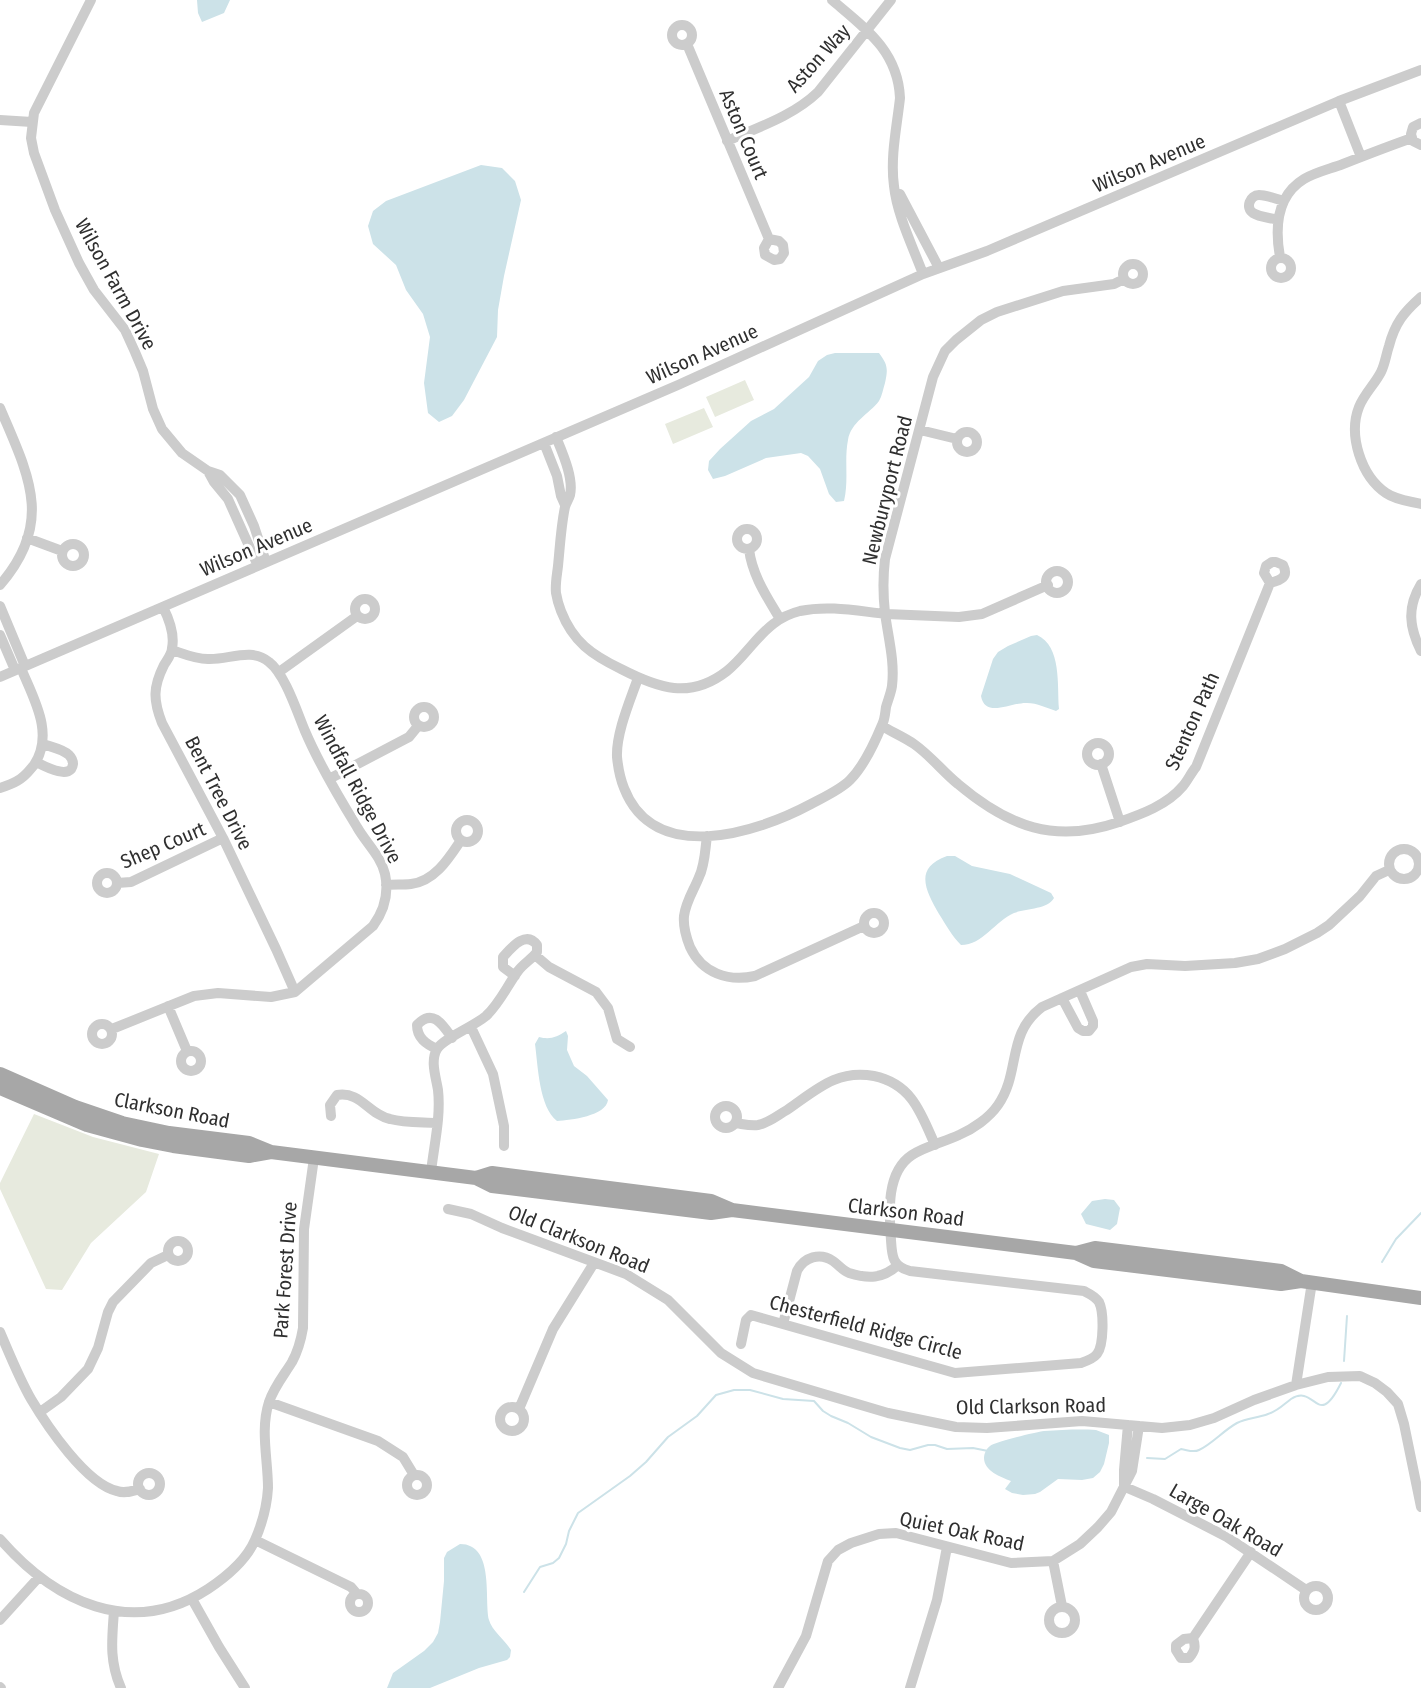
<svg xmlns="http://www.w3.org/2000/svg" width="1421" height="1688" viewBox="0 0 1421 1688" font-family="'Fira Sans Condensed',sans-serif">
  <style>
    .green { fill: #e7eade }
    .water { fill: #cce2e8 }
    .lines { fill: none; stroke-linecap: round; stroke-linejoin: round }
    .stream { stroke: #cce2e8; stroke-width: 2 }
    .minor { stroke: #ccc; stroke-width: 10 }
    .major { stroke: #a7a7a7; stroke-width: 14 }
    .labels { text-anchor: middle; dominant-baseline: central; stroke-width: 6; stroke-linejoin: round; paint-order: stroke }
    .street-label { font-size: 20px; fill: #2f2f2f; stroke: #fff }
  </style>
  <rect width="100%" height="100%" fill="#fff"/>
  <path class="green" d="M745,380L754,400L715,417L706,397Z
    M704,408L713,427L673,444L665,424Z
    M34,1114L93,1137L159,1154L146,1192L91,1243L62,1290L46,1289L0,1189V1183Z"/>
  <path class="water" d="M197,0H230L224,13L202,22L198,13Z
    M481,165L502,168L515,181L521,200L504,276L498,310L497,337L464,400L452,416L439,422L428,413L424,383L430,337L423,314L406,290L396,265L373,244L368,226L373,211L386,201Z
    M835,353H879C888,365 888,369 885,383C883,389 882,396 879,401C869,414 851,422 848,440C844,460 849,480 844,501L836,502L829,494L820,469L808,456L801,453L766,458L725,476L713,479L708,470L709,461L720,449L751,421L774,409L809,377L818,361L827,355Z
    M1037,635C1062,646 1057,686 1059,709L1056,711C1047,708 1037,703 1027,703C1012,702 985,719 981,696L993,659L998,652L1008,646L1031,636Z
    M947,856H955L972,866L1010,874L1051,893L1054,898C1047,910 1026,908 1014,913C995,921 983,945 961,945C952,936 946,925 939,914C926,891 913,868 947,856Z
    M566,1031L568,1036L567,1050L574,1066L587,1076L608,1100C606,1116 571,1120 557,1121C539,1107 538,1066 535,1044L539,1037C550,1040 557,1037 566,1031Z
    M1105,1199L1114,1200L1120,1208L1117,1224L1110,1230L1086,1224L1081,1214L1092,1201Z
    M1096,1430L1109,1435V1443L1104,1464L1100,1472L1093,1478L1082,1480L1058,1479L1040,1492L1035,1494L1023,1495L1012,1493L1005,1489L1011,1481C1001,1477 984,1471 984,1458C984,1454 986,1449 990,1446C995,1442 1036,1432 1044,1431C1061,1430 1079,1429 1096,1430Z
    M460,1544C495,1544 484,1599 489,1620C492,1631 505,1640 511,1650L510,1657L507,1660L479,1668L430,1688H387L393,1673L424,1651L433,1642L438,1633L440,1622L444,1581V1558L447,1552Z"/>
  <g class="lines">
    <path class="stream" d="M1382,1262L1396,1239L1421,1213
      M1344,1361L1347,1316
      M1147,1458L1165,1459L1181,1449C1188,1450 1193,1453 1199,1450C1212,1444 1224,1430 1237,1423C1247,1418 1258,1418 1268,1414C1278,1411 1283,1405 1291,1399C1316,1383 1317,1431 1341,1383
      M524,1592L540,1567L553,1563L559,1558L566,1544L569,1531L578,1513L630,1476L646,1462L668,1437L697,1416L716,1395L734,1390H750L783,1399L814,1401L823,1411L831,1416L848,1423L871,1437L900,1448L910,1450L928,1445H935L947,1449L973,1448L988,1451"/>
    <path class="minor" d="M91,0L34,113L31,138L34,153L55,210L79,263L94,290L125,330L135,352L143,371L153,409L162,429L182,453L208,471L220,475L240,495L254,526L266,562
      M832,0C865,28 898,51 900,98C897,126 890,157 894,186C897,215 913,247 923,274
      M672 35a10 10 0 1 1 20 0a10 10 0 1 1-20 0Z
      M687,44L769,239
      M1339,101L1361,157
      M0,120L32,122
      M1421,123L1413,127L1411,134L1413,141L1421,145
      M727,141C759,127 793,116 818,92L891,0
      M900,194L939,268
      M1278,220C1271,218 1259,217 1253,213C1245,208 1250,195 1259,195C1267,195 1276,199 1284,201
      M769,239L779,241L783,245L784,253L780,259L774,260L765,255L764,248Z
      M1280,257C1275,229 1276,196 1304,179C1316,172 1330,169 1343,164C1366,155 1389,146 1412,138
      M1271 268a10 10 0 1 1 20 0a10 10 0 1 1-20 0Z
      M1123 274a10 10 0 1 1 20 0a10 10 0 1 1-20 0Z
      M1421,297C1404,312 1395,323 1389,346C1386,355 1385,364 1381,372C1375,384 1364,394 1359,407C1348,435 1361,476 1386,493C1396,500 1409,501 1421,504
      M0,408C28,474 55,522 0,585
      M920,430L957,439
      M957 442a10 10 0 1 1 20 0a10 10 0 1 1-20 0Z
      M556,437C562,452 574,478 570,495C569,499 566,503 565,507C561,526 560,546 558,566C557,575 555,584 556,593C557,599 559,606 561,611C573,642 592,655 621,669C658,688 690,700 727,671C737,663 744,654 752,645C766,629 779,616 800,611C829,605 857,611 886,614C910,615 935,616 959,617L982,614L1048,585
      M544,443L557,476L561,496L565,505
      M208,471L214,482L228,499L258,566
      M737 539a10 10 0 1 1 20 0a10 10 0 1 1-20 0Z
      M27,538L62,551
      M62 555a11 11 0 1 1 22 0a11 11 0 1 1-22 0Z
      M749,549C752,575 767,597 780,619
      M1272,562H1276L1283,565C1289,577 1281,580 1270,583L1264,573L1266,566Z
      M1046 582a11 11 0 1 1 22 0a11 11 0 1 1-22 0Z
      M1421,584C1407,607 1409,627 1421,651
      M355 609a10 10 0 1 1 20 0a10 10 0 1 1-20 0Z
      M0,606L25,666
      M163,607C169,619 175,634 172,648C172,654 167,660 164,665C153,687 153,700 162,723L223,838L276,949L295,992
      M0,635L15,670
      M279,672L357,616
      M0,677L678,385L923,274L987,251L1339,101L1421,70
      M638,678C630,701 616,733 617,757C618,767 620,778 624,788C654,866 757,833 811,804C824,797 840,790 850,780C863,767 875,742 882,725C885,719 885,714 886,707C888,700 891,693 892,686C895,661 888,637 885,613C883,595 883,576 885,559L933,377L945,351L956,340L981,320L997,312L1063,291L1114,284L1124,279
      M414 717a10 10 0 1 1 20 0a10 10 0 1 1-20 0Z
      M882,726C892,732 904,737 914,744C931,756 943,772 958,784C1009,827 1055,844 1119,822C1142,814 1167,805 1183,786C1188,780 1191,773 1196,767L1270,583
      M1087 754a11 11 0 1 1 22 0a11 11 0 1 1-22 0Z
      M36,762C44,766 71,781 73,764C73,760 72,758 69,755C63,749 51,747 43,744
      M1101,764L1120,822
      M329,779L409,737L418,726
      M0,788C6,786 12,784 17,781C25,777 29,771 34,765C55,733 33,698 21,668
      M456 831a11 11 0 1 1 22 0a11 11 0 1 1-22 0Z
      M707,836C705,850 705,865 699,877C694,890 686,901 684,916C683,927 686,937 690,947C702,973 728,982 755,976L864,926
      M1389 864a15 15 0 1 1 30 0a15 15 0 1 1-30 0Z
      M97 883a10 10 0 1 1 20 0a10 10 0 1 1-20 0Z
      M117,883L131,882L223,838
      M386,885C394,884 403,885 411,884C435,881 449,858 461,840
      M864 923a10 10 0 1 1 20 0a10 10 0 1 1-20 0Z
      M535,955L549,967L596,992L608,1008L617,1039L630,1047
      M1062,998L1078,1028L1083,1031H1089L1093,1026V1021L1080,991
      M168,1006L187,1051
      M92 1034a10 10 0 1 1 20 0a10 10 0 1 1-20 0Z
      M471,1027L493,1074L504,1126V1146
      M112,1029L194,996L218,993L271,997L295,992L373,926C384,911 389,893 385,874C381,856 366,843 357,827C338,796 319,764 305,731C297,712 285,674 269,662C251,647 229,660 208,659C195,659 184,654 172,650
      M437,1049C426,1044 417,1038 417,1025C433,1008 443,1025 452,1038
      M181 1061a10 10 0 1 1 20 0a10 10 0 1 1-20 0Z
      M715 1117a11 11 0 1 1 22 0a11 11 0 1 1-22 0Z
      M331,1116L330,1105L337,1095C361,1091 368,1114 390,1119C405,1123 422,1122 437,1123
      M735,1123C743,1124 750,1126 758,1125C769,1123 778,1115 787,1110C816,1090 837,1069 874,1076C912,1084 921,1113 935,1145
      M431,1172C434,1145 441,1117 438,1090C436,1077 430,1061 437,1049C444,1038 473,1027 486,1016C500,1003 507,986 518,971C523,964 532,959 537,952V945C526,930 512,947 503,957V967L515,976
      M448,1209L471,1214L502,1228L626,1274L668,1300L721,1353L753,1373L888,1413L956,1427L987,1428L1082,1421L1162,1428L1190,1425L1214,1418L1254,1400L1296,1385L1328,1377L1360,1376L1375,1383L1387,1392L1398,1404L1404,1424L1421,1507
      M168 1251a10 10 0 1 1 20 0a10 10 0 1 1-20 0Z
      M783,1324L797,1271C804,1257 820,1252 833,1261C839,1265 842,1270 849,1273C868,1279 883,1279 898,1265
      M0,1332C10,1355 19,1378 31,1399C47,1426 86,1484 117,1491C125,1494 132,1491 140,1489
      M741,1344L746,1320L751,1315L955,1373L1081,1363C1087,1361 1093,1359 1097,1354C1104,1345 1104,1312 1099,1302C1095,1296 1090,1294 1084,1291L910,1271C892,1266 892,1256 891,1240C889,1212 886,1172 912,1155C926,1146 944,1142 959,1135C973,1129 989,1118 998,1105C1021,1072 1006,1034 1042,1007L1131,967L1147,964L1185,966L1235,963L1258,959L1285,949L1317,933L1329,925L1360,896L1376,876L1389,870
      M1296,1385L1312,1282
      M269,1402L378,1441L403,1457L414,1475
      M500 1419a12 12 0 1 1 24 0a12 12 0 1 1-24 0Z
      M519,1409L553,1329L594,1263
      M40,1412L61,1397L88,1369L98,1348L108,1312L113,1302L151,1263L168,1255
      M138 1484a11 11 0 1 1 22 0a11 11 0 1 1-22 0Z
      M407 1485a10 10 0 1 1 20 0a10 10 0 1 1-20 0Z
      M1124,1487V1470L1128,1425
      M1125,1487L1153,1499L1227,1537L1306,1590
      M0,1539C55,1602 131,1639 208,1589C226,1577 246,1561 255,1540C262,1524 267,1505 268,1488C268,1459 260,1430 269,1402C274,1387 284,1375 292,1362C298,1351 301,1340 303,1328L304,1229L314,1158
      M255,1540L351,1587L357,1594
      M1053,1561L1062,1606
      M1304 1598a12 12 0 1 1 24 0a12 12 0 1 1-24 0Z
      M350 1603a9 9 0 1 1 18 0a9 9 0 1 1-18 0Z
      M192,1599L219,1647L245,1688
      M1049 1620a13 13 0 1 1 26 0a13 13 0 1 1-26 0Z
      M114,1611C112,1639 109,1661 121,1688
      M0,1620L39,1577
      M1193,1638L1184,1639L1176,1645V1650L1181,1658H1189C1195,1651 1196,1647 1193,1638L1251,1552
      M0,1687L1,1688
      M778,1688L806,1636L828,1561L838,1550L851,1543L879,1534L896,1533L1011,1563L1053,1561L1080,1544L1098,1527L1111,1512L1132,1471L1139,1426
      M910,1688L937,1600L947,1547"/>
    <path class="major" d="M0,1074L75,1107L122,1123L169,1133L249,1143L271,1152L476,1178L492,1186L711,1213L732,1210
      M0,1088L87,1125L142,1140L173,1146L249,1156L271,1152
      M476,1178L492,1173L711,1201L732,1210L1076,1253L1094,1261L1281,1284L1301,1281
      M1076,1253L1095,1248L1281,1271L1301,1281L1421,1298"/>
  </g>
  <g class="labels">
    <g class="street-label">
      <text transform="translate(818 58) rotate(-48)">Aston Way</text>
      <text transform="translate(744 134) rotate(67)">Aston Court</text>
      <text transform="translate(1149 163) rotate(-23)">Wilson Avenue</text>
      <text transform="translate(116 284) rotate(61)">Wilson Farm Drive</text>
      <text transform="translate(702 354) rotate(-24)">Wilson Avenue</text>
      <text transform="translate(887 490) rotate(-76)">Newburyport Road</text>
      <text transform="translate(256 547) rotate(-23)">Wilson Avenue</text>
      <text transform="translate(1192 721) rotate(-66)">Stenton Path</text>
      <text transform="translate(358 789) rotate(62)">Windfall Ridge Drive</text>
      <text transform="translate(219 793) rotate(63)">Bent Tree Drive</text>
      <text transform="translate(163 845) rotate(-23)">Shep Court</text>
      <text transform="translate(172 1110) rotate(11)">Clarkson Road</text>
      <text transform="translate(906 1212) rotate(7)">Clarkson Road</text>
      <text transform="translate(579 1239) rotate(22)">Old Clarkson Road</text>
      <text transform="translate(285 1270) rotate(-86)">Park Forest Drive</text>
      <text transform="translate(866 1327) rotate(15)">Chesterfield Ridge Circle</text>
      <text transform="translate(1031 1406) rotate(-1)">Old Clarkson Road</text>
      <text transform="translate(1226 1520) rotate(30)">Large Oak Road</text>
      <text transform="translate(962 1531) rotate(12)">Quiet Oak Road</text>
    </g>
  </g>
</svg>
